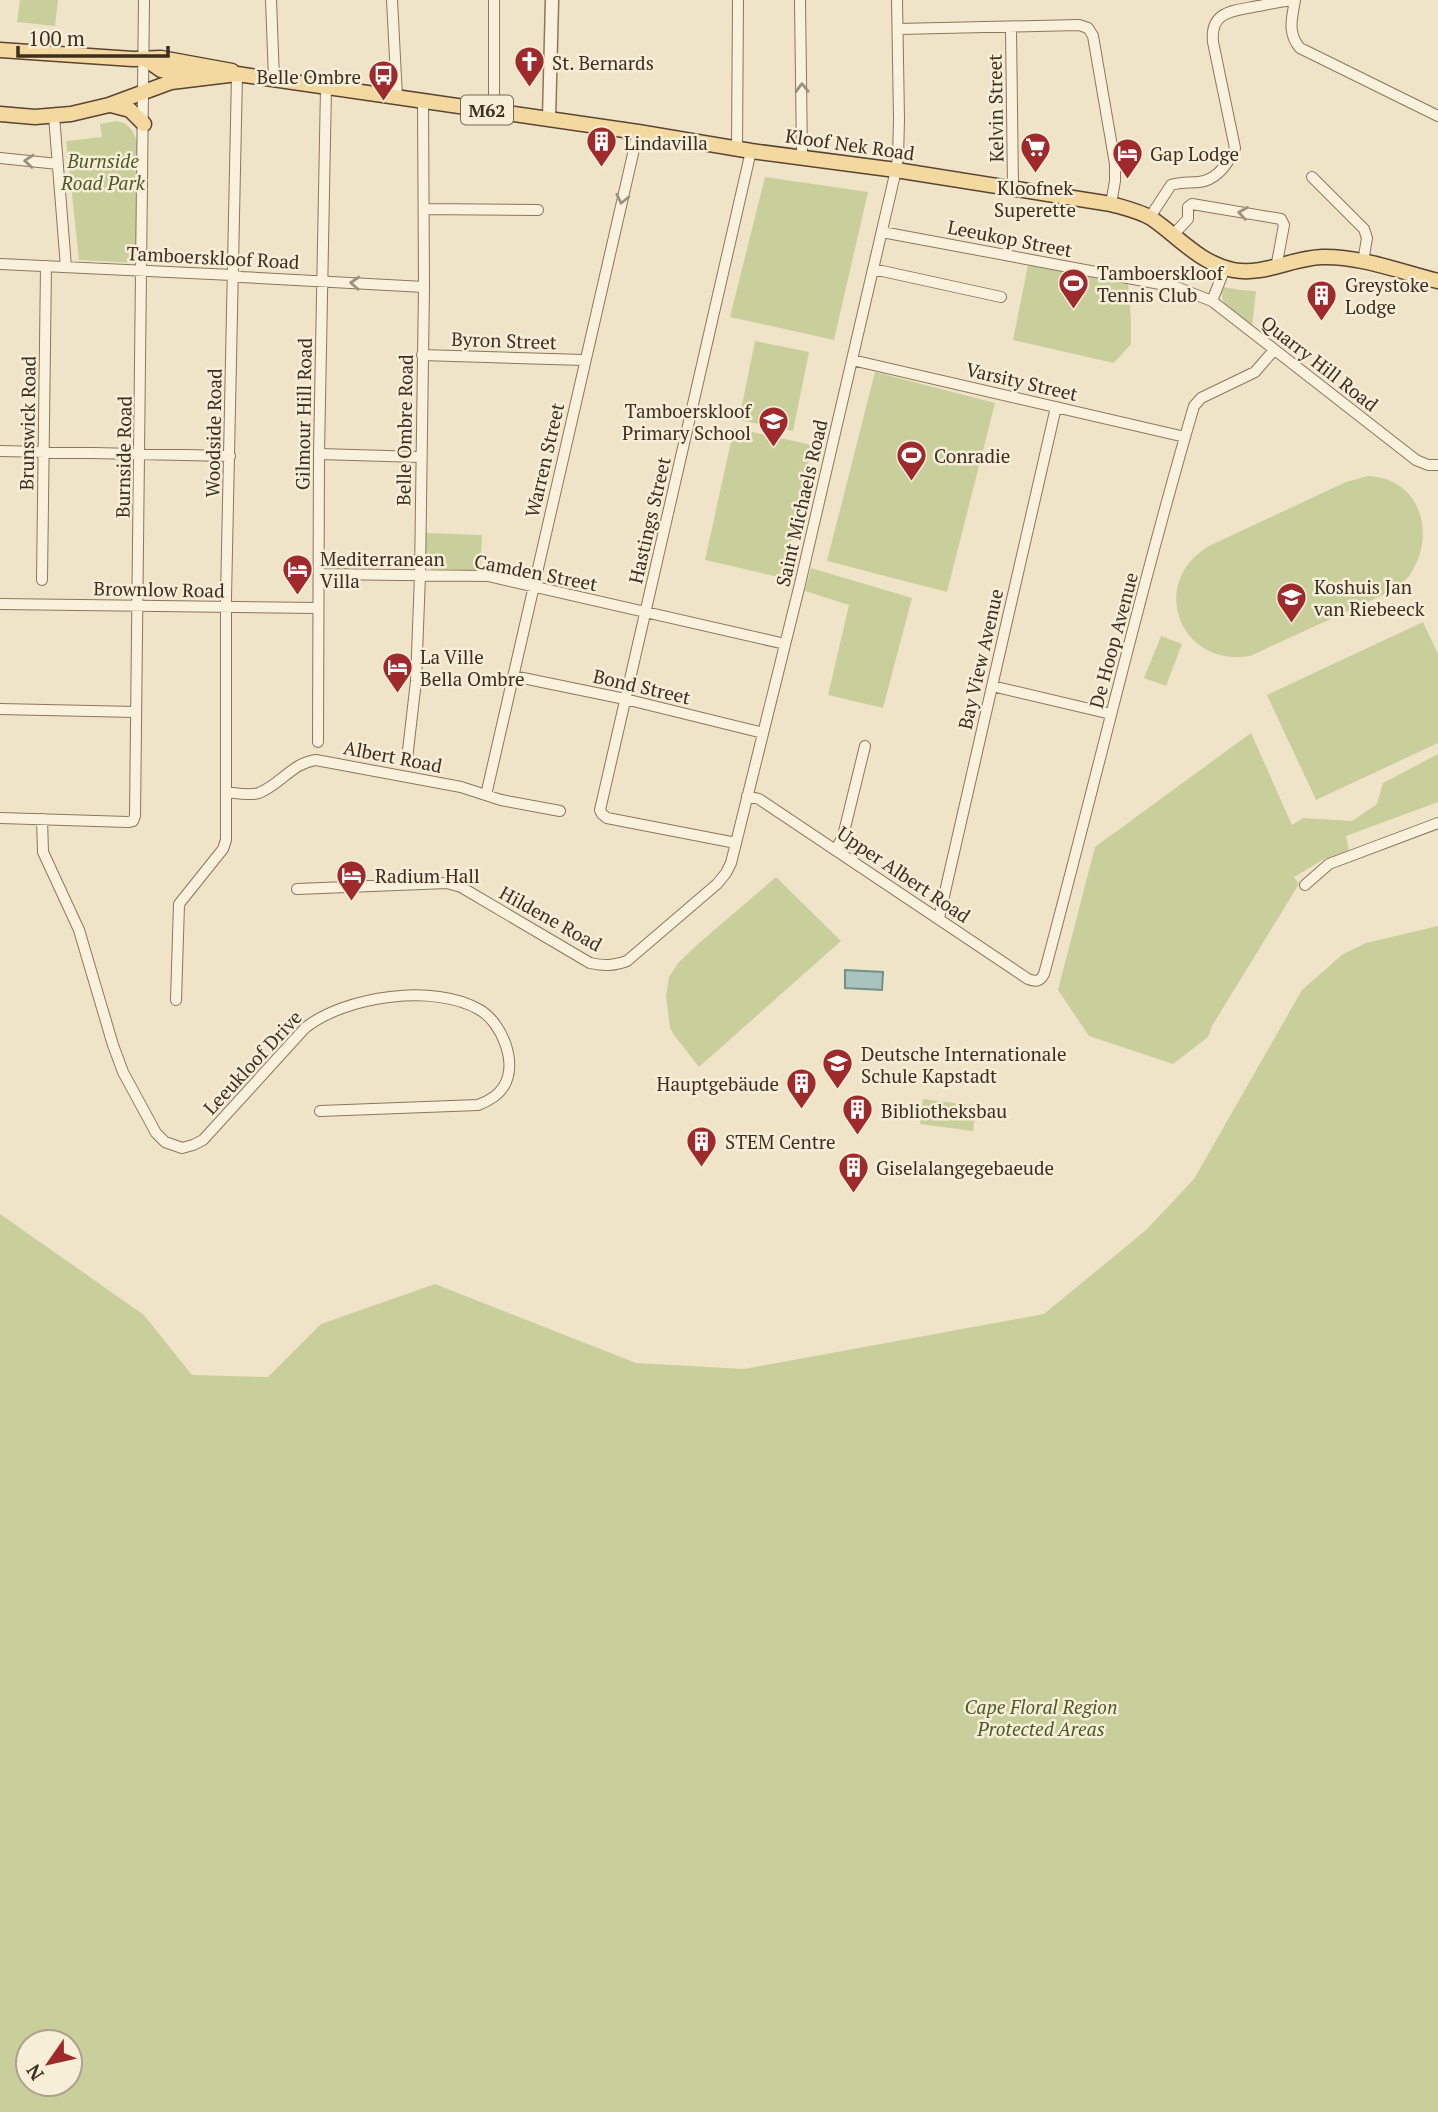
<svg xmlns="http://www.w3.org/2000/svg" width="1438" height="2112" viewBox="0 0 1438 2112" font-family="'PT Serif',serif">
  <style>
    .green { fill: #c9cf9b; fill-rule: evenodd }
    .water { fill: #a9c4bc; stroke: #6f938a; stroke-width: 2 }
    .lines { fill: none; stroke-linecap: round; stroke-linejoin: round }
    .minor-casing { stroke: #8d765c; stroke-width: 12 }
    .tertiary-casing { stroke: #8d765c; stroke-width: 15 }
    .primary-casing { stroke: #5b4430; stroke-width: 17 }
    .minor { stroke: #faf1dc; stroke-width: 10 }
    .tertiary { stroke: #faf1dc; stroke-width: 12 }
    .primary { stroke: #f3d9a0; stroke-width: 14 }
    .oneway { stroke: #9c907e }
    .labels { text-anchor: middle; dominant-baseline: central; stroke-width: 5; stroke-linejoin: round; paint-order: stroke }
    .shield { fill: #f7eed8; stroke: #756857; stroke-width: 2 }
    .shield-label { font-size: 18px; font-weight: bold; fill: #3d2e20 }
    .poi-label { font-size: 19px; fill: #3d2e20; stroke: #f7eed8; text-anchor: start }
    .street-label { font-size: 19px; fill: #3d2e20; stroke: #f7eed8 }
    .park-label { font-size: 19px; font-style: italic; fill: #4d5a26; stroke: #f7eed8 }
  </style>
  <rect width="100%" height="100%" fill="#f0e4c8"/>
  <path class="green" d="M20,0H58L55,26L17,22Z
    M117,121C130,123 135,134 138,145L136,263L79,260L66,141L102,137L100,124Z
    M765,177L868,192L834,340L730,317Z
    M1028,265L1128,283L1131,321V344L1114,363L1013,340Z
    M1224,287L1240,290L1256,291L1252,327C1239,317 1215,306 1224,287Z
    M755,341L809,352L793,431L739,420Z
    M875,372L995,403L947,592L827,561Z
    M734,428L812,445L783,578L705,560Z
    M1368,476C1432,479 1438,557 1396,589L1250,656C1180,668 1147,583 1209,546L1346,482Z
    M425,533L482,535L480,573L432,570C421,561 424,546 425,533Z
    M811,568L912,598L883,708L828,695L849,605L805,591Z
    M1423,622L1438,654V743L1316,800L1267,695Z
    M1161,636L1182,644L1166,686L1144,678Z
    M1251,733L1292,825L1303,818L1352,821L1377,804L1383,783L1438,754V802L1346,836L1349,851L1329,859L1326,858L1294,877L1299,884L1212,1026L1208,1037L1173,1064L1089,1036L1058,990L1095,847Z
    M776,877L841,941L699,1067L674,1035L670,1028L666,997L669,977L678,963L697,945Z
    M1438,926V2112H0V1214L144,1315L192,1375L268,1377L321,1324L435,1284L636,1363L744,1369L1044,1314L1146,1230L1194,1179L1302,990L1343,954L1366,943ZM70,2042V2084H28V2042Z
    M923,1099L976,1106L973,1131L920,1124Z"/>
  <path class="water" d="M845,970L883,972L882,990L845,988Z"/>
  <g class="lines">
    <defs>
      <path id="minor" d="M271,0L274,79
        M392,0L397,97
        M494,0V111
        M800,0L802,156
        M1295,0C1292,18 1287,33 1300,48L1438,116
        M1011,28L1013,188
        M898,29L1079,25L1088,28L1093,36L1115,164V181L1111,204
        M54,116L66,267
        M737,148L738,0
        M0,158L58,164
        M1312,177L1364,229L1367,238L1363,262
        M424,209L538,210
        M1150,217L1171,185C1180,182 1190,183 1199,182C1217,180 1228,164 1235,148L1213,42C1210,13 1230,11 1253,7C1265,5 1278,2 1291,0
        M882,232L1176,287L1212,301
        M1173,235L1188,219V207L1192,204L1281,219L1284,225L1276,268
        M0,264L232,275L241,277L424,287
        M1225,268L1212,301L1416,460L1428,465H1438
        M873,269L1001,297
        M422,355L584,360
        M852,360L1185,437
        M0,451L230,456
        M319,454L420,457
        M319,574L488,576L785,644
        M42,580L46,266
        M0,604L318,608
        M513,676L625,699L763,733
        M992,686L1111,714
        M0,709L136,712
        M318,742L319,454L326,87
        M407,759L416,681L420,575L424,287L423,101
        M226,792C236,793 249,796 259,793C280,785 292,763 316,760L461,787L501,800L560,811
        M486,795L638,132
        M747,796L759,799L1028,979C1035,982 1040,982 1044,974C1095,785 1139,594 1194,406L1201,398L1255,372L1274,350
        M0,818L128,822L133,821L135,816L144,0
        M42,819L43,852L79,930L113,1045L123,1072L156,1133L165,1142L182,1148L193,1145L203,1140L305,1028C345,996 435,983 480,1010C502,1023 518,1063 504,1086C498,1096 489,1101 478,1105L320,1111
        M736,843L607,818L602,814L600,810L751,151
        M836,849L843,836L865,746
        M1305,885L1329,864L1438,823
        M297,889L447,883L461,887L590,963C604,966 613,966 627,961L717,884L726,873L731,863L800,584L896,170L898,158L899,119L897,0
        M939,918L1056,407
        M176,1000L179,904L223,849L226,840V598L237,74"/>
      <path id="tertiary" d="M549,119L552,0"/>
      <path id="primary" d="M0,50L133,59L161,58L232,71
        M144,58L161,70L190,74
        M111,105L130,110L144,124
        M0,114L35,117L71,114L109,105L171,82L237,74L638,132L751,151L896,170L1111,204C1125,208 1139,211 1151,218C1178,236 1199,263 1233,270C1264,276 1291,258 1322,257C1361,256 1401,272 1438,281"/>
    </defs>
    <use href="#minor" class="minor-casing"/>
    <use href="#tertiary" class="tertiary-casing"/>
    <use href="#primary" class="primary-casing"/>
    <use href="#minor" class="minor"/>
    <use href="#tertiary" class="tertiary"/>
    <use href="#primary" class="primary"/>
  </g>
  <defs><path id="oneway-chevron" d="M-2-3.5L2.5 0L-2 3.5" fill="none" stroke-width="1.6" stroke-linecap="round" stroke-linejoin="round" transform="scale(1.75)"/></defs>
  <g class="oneway">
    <use href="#oneway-chevron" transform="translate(802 88) rotate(-91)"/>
    <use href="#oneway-chevron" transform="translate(29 161) rotate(-175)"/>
    <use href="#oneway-chevron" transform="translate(622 199) rotate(103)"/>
    <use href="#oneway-chevron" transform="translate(1243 213) rotate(-171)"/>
    <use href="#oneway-chevron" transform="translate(355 283) rotate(-177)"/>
  </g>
  <defs>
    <symbol id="church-pin" viewBox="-11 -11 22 30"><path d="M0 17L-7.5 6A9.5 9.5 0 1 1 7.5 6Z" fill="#9e2a2b" stroke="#f7eed8"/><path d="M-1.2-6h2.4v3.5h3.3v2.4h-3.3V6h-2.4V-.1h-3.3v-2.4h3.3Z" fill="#fff"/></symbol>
    <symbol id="bus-pin" viewBox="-11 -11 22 30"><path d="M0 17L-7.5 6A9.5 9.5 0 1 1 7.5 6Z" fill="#9e2a2b" stroke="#f7eed8"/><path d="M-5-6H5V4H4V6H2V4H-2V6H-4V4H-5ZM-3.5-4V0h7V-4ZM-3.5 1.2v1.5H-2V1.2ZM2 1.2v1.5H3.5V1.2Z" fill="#fff"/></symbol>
    <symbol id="building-pin" viewBox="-11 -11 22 30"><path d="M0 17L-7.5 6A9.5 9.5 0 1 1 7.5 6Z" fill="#9e2a2b" stroke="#f7eed8"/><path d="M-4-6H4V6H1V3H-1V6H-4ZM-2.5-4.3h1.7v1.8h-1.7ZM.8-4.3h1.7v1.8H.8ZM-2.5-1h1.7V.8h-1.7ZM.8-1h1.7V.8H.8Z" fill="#fff"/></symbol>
    <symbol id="supermarket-pin" viewBox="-11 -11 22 30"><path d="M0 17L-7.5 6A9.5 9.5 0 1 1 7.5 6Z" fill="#9e2a2b" stroke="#f7eed8"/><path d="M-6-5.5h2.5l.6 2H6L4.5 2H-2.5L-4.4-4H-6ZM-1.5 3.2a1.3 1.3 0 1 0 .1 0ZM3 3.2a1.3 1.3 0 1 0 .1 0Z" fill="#fff"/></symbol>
    <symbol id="hotel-pin" viewBox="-11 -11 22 30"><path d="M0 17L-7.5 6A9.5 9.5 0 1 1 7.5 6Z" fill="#9e2a2b" stroke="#f7eed8"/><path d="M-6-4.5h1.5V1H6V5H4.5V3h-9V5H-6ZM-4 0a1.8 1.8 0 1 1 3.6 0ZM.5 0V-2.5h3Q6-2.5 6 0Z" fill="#fff"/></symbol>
    <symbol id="stadium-pin" viewBox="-11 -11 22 30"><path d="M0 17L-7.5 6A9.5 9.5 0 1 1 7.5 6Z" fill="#9e2a2b" stroke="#f7eed8"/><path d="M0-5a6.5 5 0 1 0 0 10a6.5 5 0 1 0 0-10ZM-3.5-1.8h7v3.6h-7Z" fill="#fff"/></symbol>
    <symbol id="school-pin" viewBox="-11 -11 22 30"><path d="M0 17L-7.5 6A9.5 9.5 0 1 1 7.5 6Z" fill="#9e2a2b" stroke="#f7eed8"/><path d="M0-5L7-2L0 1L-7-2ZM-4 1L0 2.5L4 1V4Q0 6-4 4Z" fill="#fff"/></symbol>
  </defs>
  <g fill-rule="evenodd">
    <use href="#church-pin" x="512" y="44" width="35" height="47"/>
    <use href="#bus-pin" x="366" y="58" width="35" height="47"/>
    <use href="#building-pin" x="584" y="124" width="35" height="47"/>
    <use href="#supermarket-pin" x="1018" y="130" width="35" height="47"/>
    <use href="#hotel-pin" x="1110" y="136" width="35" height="47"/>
    <use href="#stadium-pin" x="1056" y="266" width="35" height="47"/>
    <use href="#building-pin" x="1304" y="278" width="35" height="47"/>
    <use href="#school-pin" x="756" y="404" width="35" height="47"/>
    <use href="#stadium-pin" x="894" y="438" width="35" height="47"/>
    <use href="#hotel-pin" x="280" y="552" width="35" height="47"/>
    <use href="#school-pin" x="1274" y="580" width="35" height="47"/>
    <use href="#hotel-pin" x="380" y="650" width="35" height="47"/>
    <use href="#hotel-pin" x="334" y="858" width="35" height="47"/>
    <use href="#school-pin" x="820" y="1046" width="35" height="47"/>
    <use href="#building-pin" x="784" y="1066" width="35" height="47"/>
    <use href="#building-pin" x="840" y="1092" width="35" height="47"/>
    <use href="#building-pin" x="684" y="1124" width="35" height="47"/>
    <use href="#building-pin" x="836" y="1150" width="35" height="47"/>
  </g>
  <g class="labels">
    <rect class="shield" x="461" y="95.5" width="52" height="29" rx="5"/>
    <g class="shield-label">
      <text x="487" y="110">M62</text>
    </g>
    <g class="poi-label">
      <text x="552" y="62">St. Bernards</text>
      <text x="361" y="76" text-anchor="end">Belle Ombre</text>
      <text x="624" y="142">Lindavilla</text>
      <text x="1150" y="153">Gap Lodge</text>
      <text x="1035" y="187" text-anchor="middle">Kloofnek<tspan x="1035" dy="22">Superette</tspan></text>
      <text x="1097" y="272">Tamboerskloof<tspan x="1097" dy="22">Tennis Club</tspan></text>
      <text x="1345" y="284">Greystoke<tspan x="1345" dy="22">Lodge</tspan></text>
      <text x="751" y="410" text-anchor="end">Tamboerskloof<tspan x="751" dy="22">Primary School</tspan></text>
      <text x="934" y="455">Conradie</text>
      <text x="320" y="558">Mediterranean<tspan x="320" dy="22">Villa</tspan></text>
      <text x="1314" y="586">Koshuis Jan<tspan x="1314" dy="22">van Riebeeck</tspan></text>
      <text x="420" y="656">La Ville<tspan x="420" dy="22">Bella Ombre</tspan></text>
      <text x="375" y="875">Radium Hall</text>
      <text x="861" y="1053">Deutsche Internationale<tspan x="861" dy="22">Schule Kapstadt</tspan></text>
      <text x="779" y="1083" text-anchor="end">Hauptgebäude</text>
      <text x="881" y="1110">Bibliotheksbau</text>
      <text x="725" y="1141">STEM Centre</text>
      <text x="876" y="1167">Giselalangegebaeude</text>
    </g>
    <g class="street-label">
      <text transform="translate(995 108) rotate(-91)">Kelvin Street</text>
      <text transform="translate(850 144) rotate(8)">Kloof Nek Road</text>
      <text transform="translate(1010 238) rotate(11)">Leeukop Street</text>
      <text transform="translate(213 257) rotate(3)">Tamboerskloof Road</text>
      <text transform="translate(504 340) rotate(2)">Byron Street</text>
      <text transform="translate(1320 363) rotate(38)">Quarry Hill Road</text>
      <text transform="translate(1022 381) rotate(13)">Varsity Street</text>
      <text transform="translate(303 414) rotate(-89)">Gilmour Hill Road</text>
      <text transform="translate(27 423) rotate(-89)">Brunswick Road</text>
      <text transform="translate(404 430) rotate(-89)">Belle Ombre Road</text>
      <text transform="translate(213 433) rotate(-89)">Woodside Road</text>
      <text transform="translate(123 457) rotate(-89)">Burnside Road</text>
      <text transform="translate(544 460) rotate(-77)">Warren Street</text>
      <text transform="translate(801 503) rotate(-77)">Saint Michaels Road</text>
      <text transform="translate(649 520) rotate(-77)">Hastings Street</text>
      <text transform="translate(536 572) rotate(11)">Camden Street</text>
      <text transform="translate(159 589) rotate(1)">Brownlow Road</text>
      <text transform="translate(1113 640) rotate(-75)">De Hoop Avenue</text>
      <text transform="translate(980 659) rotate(-77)">Bay View Avenue</text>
      <text transform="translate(642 686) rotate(13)">Bond Street</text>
      <text transform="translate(393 756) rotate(11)">Albert Road</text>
      <text transform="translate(904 874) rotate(34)">Upper Albert Road</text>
      <text transform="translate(551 918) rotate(29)">Hildene Road</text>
      <text transform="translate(252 1062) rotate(-47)">Leeukloof Drive</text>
    </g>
    <g class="park-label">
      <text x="103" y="160">Burnside<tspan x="103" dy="22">Road Park</tspan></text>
      <text x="1041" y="1706">Cape Floral Region<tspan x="1041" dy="22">Protected Areas</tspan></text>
    </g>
  </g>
  <g transform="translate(49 2063) rotate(236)"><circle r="33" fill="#f7eed8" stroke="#ada18e" stroke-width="2"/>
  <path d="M0-5L12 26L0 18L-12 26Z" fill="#9e2a2b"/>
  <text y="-10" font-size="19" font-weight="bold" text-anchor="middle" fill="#3d2e20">N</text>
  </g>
  <path d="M18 46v10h150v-10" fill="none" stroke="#3d2e20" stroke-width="3.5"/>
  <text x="28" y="46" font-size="21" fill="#3d2e20" stroke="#f7eed8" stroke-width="5" paint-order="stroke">100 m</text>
</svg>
